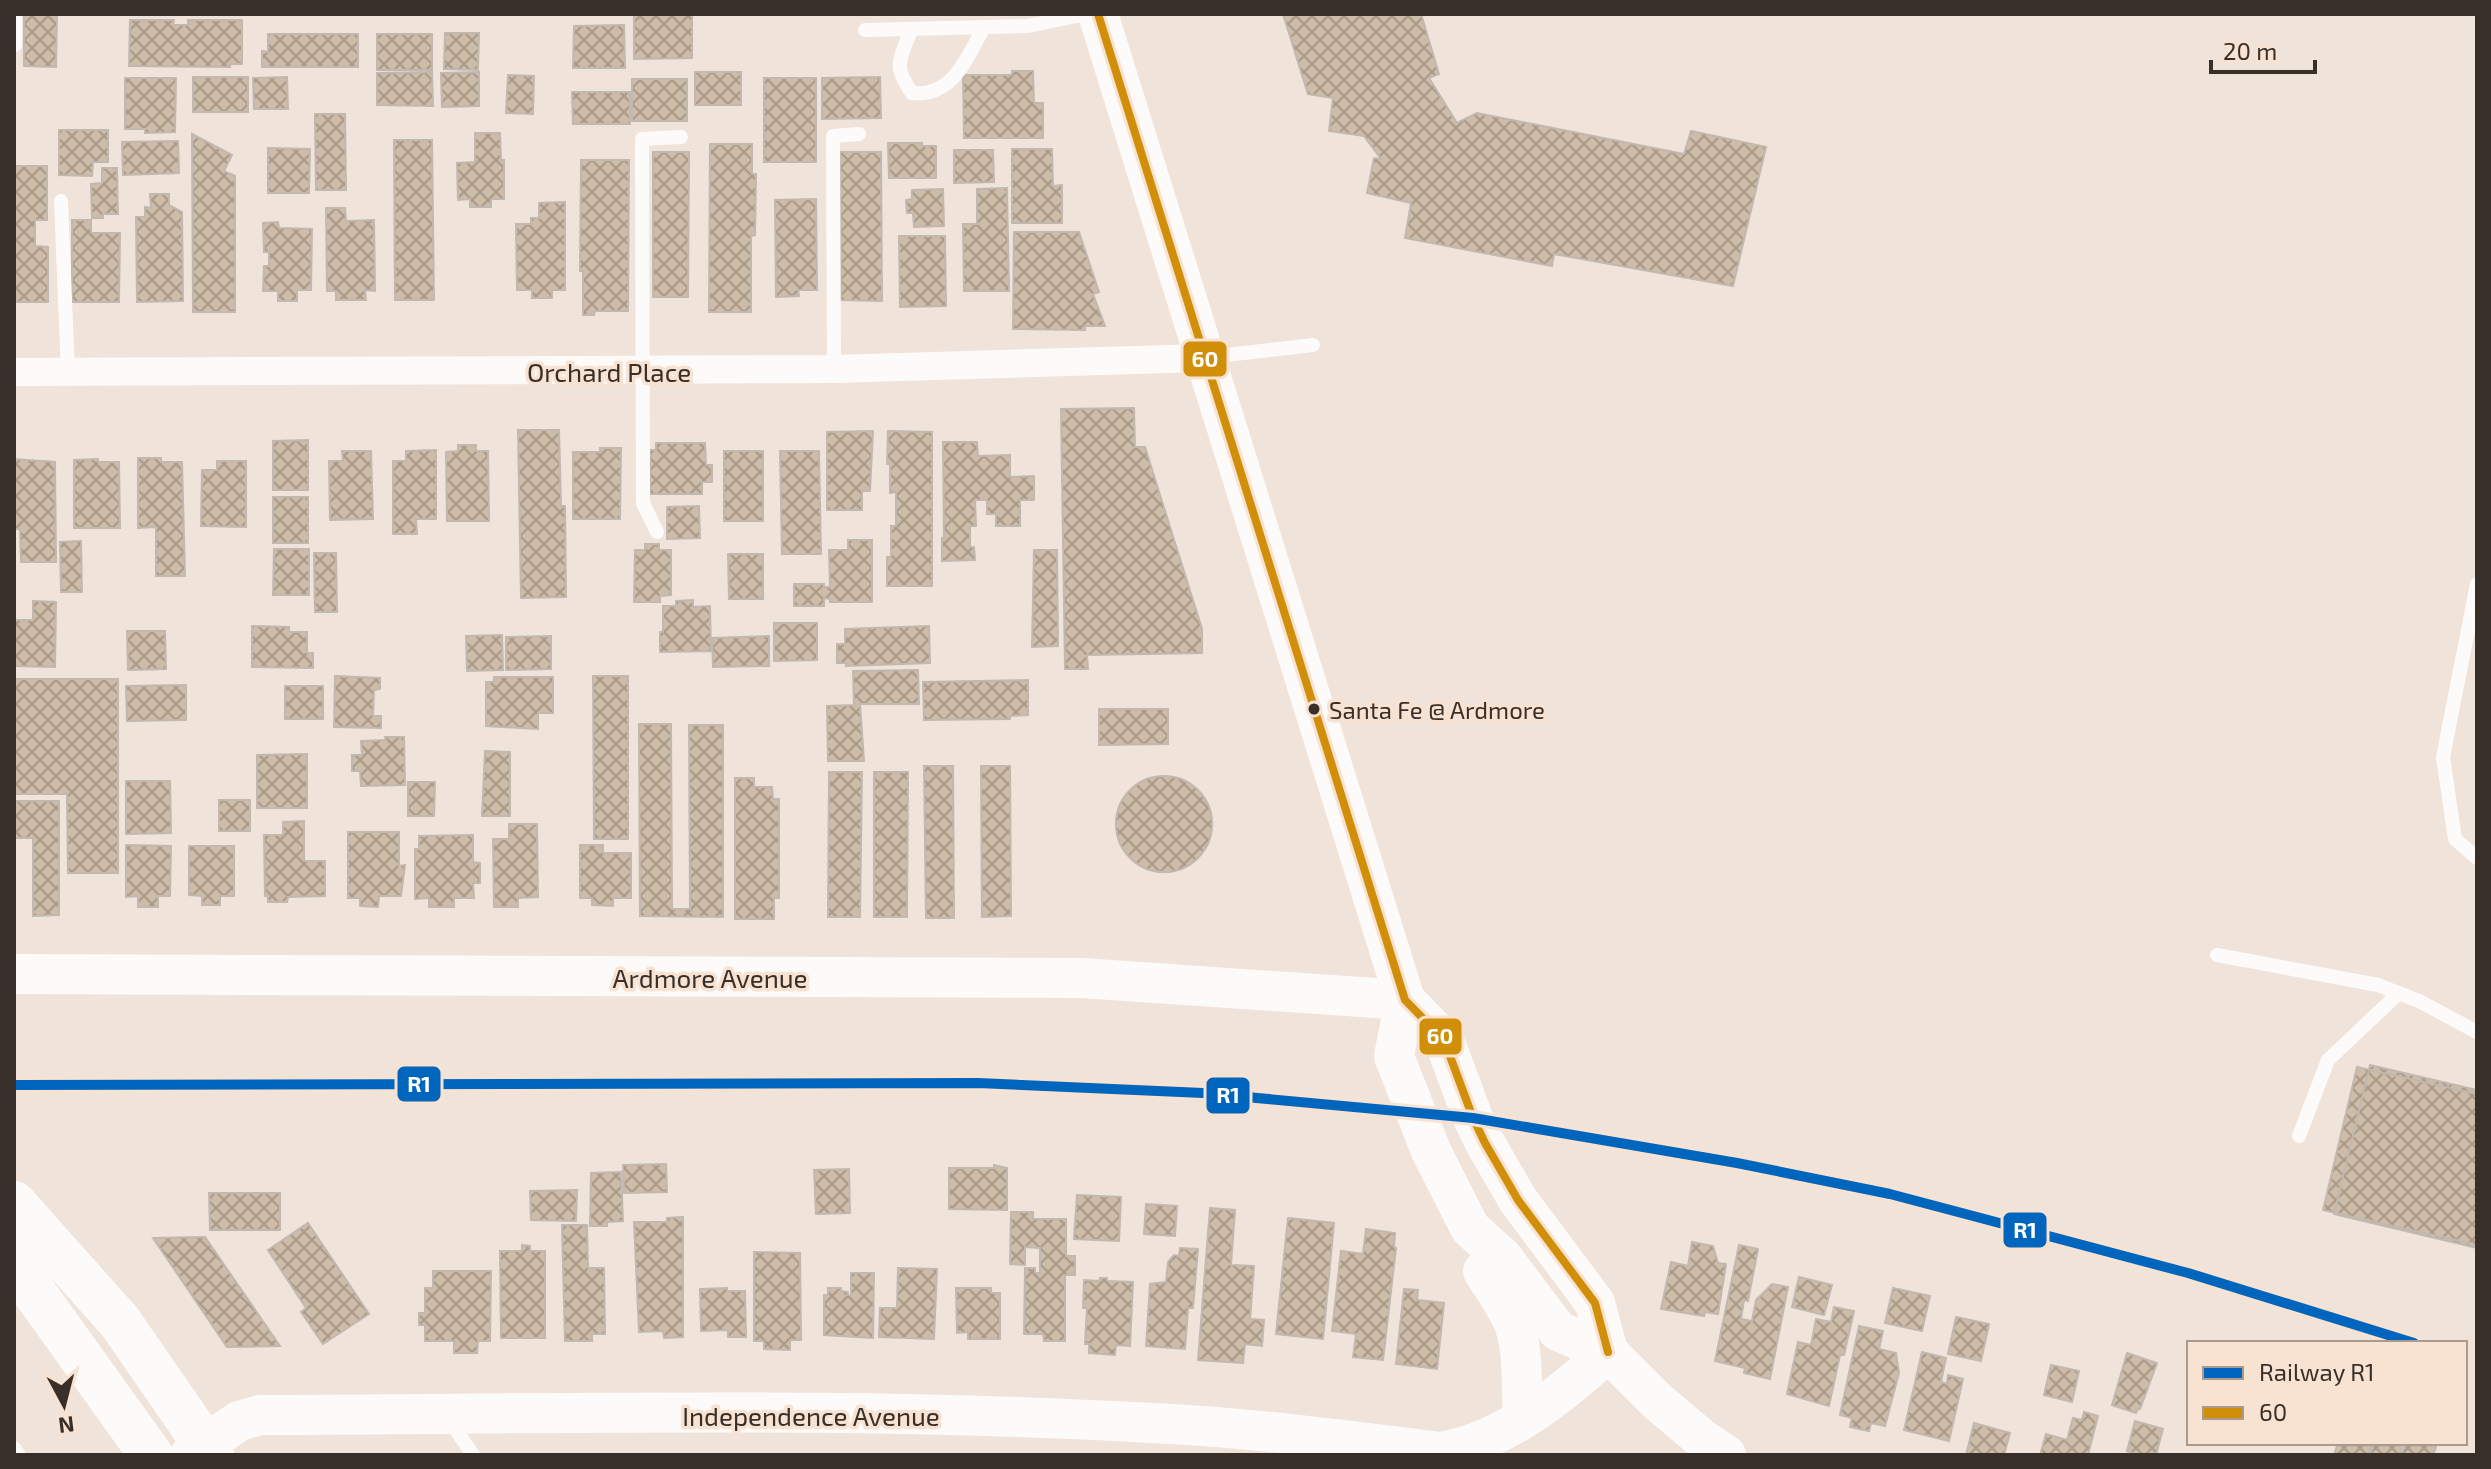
<svg xmlns="http://www.w3.org/2000/svg" width="2491" height="1469" viewBox="0 0 2491 1469" font-family="'Exo 2',sans-serif">
  <style>
    .building { fill: url(#building-cross-hatch); stroke: #c1b8b0; stroke-width: 2 }
    .lines { fill: none; stroke-linecap: round; stroke-linejoin: round }
    .lane { stroke: #fdfbf9; stroke-width: 14 }
    .street { stroke: #fdfbf9; stroke-width: 28 }
    .secondary { stroke: #fdfbf9; stroke-width: 40 }
    .primary { stroke: #fdfbf9; stroke-width: 44 }
    .bus-1-casing { stroke: #f8e2d2; stroke-width: 14 }
    .bus-1 { stroke: #d18e08; stroke-width: 8 }
    .rail-1-casing { stroke: #f8e2d2; stroke-width: 16 }
    .rail-1 { stroke: #0065bd; stroke-width: 10 }
    .bus-dot { fill: #382f29; stroke: #f8e2d2; stroke-width: 3 }
    .labels { text-anchor: middle; dominant-baseline: central; stroke-width: 7; stroke-linejoin: round; paint-order: stroke }
    .bus-label { font-size: 24px; fill: #382f29; stroke: #f8e2d2; text-anchor: start }
    .street-label { font-size: 26px; fill: #382f29; stroke: #f8e2d2 }
    .line-badge { stroke: #f8e2d2; stroke-width: 3 }
    .badge-label { font-size: 22px; text-anchor: middle; font-weight: bold; fill: #fff }
  </style>
  <defs>
    <pattern id="building-cross-hatch" width="8" height="8" patternUnits="userSpaceOnUse" patternTransform="scale(2)"><rect width="8" height="8" fill="#cebca8"/><path d="M0 0l8 8M0 8l8-8" fill="none" stroke="#a89989"/></pattern>
  </defs>
  <rect width="100%" height="100%" fill="#f0e3da"/>
  <path class="building" d="M24,14H57L56,67L24,66Z
    M634,14H692V58L634,59Z
    M1283,14H1421L1439,74L1429,78L1457,123L1477,113L1684,154L1691,131L1766,147L1733,286L1554,254L1552,266L1405,238L1411,203L1367,193L1374,158L1381,159L1364,136L1329,131L1333,98L1308,94Z
    M130,20H174L173,25H188V20H242V64H230V67L129,66Z
    M624,25L625,68H573L574,26Z
    M445,33H479L478,70L444,69Z
    M268,34H358V67H262V51L268,52Z
    M377,34H432V70H377Z
    M1012,71H1033L1034,103H1043V138H964L963,75H1012Z
    M432,72L433,106L377,105V73Z
    M479,72V106L442,107L441,73Z
    M695,72H741V105H695Z
    M508,75L534,76L533,114L506,113Z
    M193,77H248V112H193Z
    M287,77L288,109H254L253,78Z
    M880,77L881,118L822,119V78Z
    M125,78H176L175,132L145,133V129H125Z
    M764,78H816V162H764Z
    M632,79H687V121H632Z
    M572,92H630V124H573Z
    M315,114H345L346,190H316Z
    M59,130H108V162H93L92,176L59,175Z
    M475,133H500L501,160H504V199H491V207H470V199L458,200L457,163L475,162Z
    M192,134L232,155L224,171L235,176V312H193Z
    M394,140H432L434,300H395Z
    M178,141L179,173L123,175L122,142Z
    M888,143H922V146H936V178H889Z
    M710,144H752V174H756L755,235L751,236V312H709Z
    M268,148L310,149L309,193H268Z
    M1012,149H1052L1053,186L1062,185V223H1012Z
    M954,150H993L994,182L954,183Z
    M653,152H689L688,297H653Z
    M840,152H881L882,301L841,300Z
    M581,160H629L628,311H595L594,315H583V271H580Z
    M14,166H47V220H35V246L48,247V302H14Z
    M102,168H117L118,214H103V218H92L91,184L102,183Z
    M1007,188L1009,291H964L963,224H977V189Z
    M943,189L944,226L914,227L913,213H907L906,200L912,199V190Z
    M150,194H169V205L182,212L183,301L137,302L136,217H145V207L151,208Z
    M816,199L817,290H798L799,296L776,297L775,200Z
    M565,202V290H552V298H532V290H517L516,224H531V218H539V203Z
    M326,208H345L346,221L374,220L375,291L365,290L366,300H336V291H327Z
    M72,220H91V233H120L119,302H72Z
    M278,222L279,228L312,229L311,290H297V301H278V291H263L264,266H269V252H264L263,223Z
    M1014,232H1079L1099,292L1093,294L1105,326H1085V330L1013,329Z
    M899,236H945L946,306L900,307Z
    M1134,408L1135,447H1145L1202,629V653L1087,655L1088,669H1065L1061,409Z
    M518,430H559L561,506H565L566,597L521,598Z
    M873,431L870,491H862V510H827V432Z
    M888,431L932,432V586H887V557H891V526H896V492L890,493V464H887Z
    M308,440V490H273V441Z
    M943,442H977L978,456L1010,455V477L1034,476V500H1020V526H996V514H987V500H975L976,526H970V547H974L975,560L942,561V538L944,539Z
    M656,443H705L706,465H712V482H702V494H650V450H656Z
    M458,445H476V451H488L489,521H447L446,452L458,451Z
    M600,448H621L620,519H573V452H600Z
    M436,450V519H416L417,534H393V461H406V451Z
    M342,451H371L373,519L330,520L329,461H343Z
    M724,451H763V521H724Z
    M780,451H819L821,554H782Z
    M138,458H161V462H182L185,576H156V527L138,528Z
    M14,459L55,462L56,562H21L20,529H14Z
    M98,459V462H119L120,528H74V460Z
    M217,461H246V527L201,526L202,470H217Z
    M273,497H308V543H273Z
    M699,506L700,538L667,539V507Z
    M848,540H872V602H830V599L824,598V606H794V584H824V587H830L829,550H848Z
    M81,541L82,592H61L60,542Z
    M645,544H659V550H671V595L660,596V602H634L635,550H645Z
    M274,549H309V595H273Z
    M1034,550H1057L1058,646L1032,647Z
    M314,553H336L337,612H315Z
    M728,554H763V599H729Z
    M693,600V607L710,606L711,651L660,652V632H663V606H676V601Z
    M33,601L56,602L55,667L14,666V620H33Z
    M774,623H817V660L774,661Z
    M252,626L289,627V632H307V653H313V668L252,667Z
    M929,626L930,663L846,666V663H837V644H845V629Z
    M127,631H165L166,669L128,670Z
    M502,635L503,670L467,671L466,636Z
    M551,636V669L506,670V637Z
    M769,636V666L713,667L712,638Z
    M918,670L919,704H860L864,761H828L827,706L854,705L853,671Z
    M335,676L380,678V689L374,690L373,716H381V728L334,727Z
    M593,676H628V839H594Z
    M494,677H553V713H538V729L486,726V682H494Z
    M14,679H118V873H68L67,794H14Z
    M1028,680V715L1010,716V719L924,720L923,682Z
    M186,685V720L127,721L126,686Z
    M285,686H323V719H285Z
    M1099,709H1168V744L1099,745Z
    M639,724H671L672,909H690L689,725H723V917L640,916Z
    M385,737H404L405,785L361,786L360,771H352V755H362L361,741L386,740Z
    M485,751L510,752V816H482Z
    M307,754V808H257V755Z
    M924,766H953L954,918H926Z
    M981,766H1010L1011,916L982,917Z
    M829,772H862L860,917H828Z
    M874,772H908L907,917H874Z
    M1116 824a48 48 0 1 1 96 0a48 48 0 1 1-96 0Z
    M735,778H754V787H772L773,799H779V898H774V919H735Z
    M126,781H170L171,833L126,834Z
    M408,782H435L434,816H408Z
    M219,800H250V831H219Z
    M14,801H59V915L33,916V838H14Z
    M304,821V861H325V896L288,897L287,902H268V896H265L264,835H283V822Z
    M509,824H537L538,897L518,898V907H494L493,839H509Z
    M348,832H399V866L405,865L401,896H379L378,907L360,906V898H348Z
    M473,835V862L480,863V883H473L474,898H454V907H429V898L415,899V849H419V836Z
    M126,845L171,846L170,896H158V907H138V896L126,897Z
    M580,845H603V853H631V898H613V906L592,905V898H580Z
    M189,846H234V896H220V905H202V896L189,895Z
    M2370,1065L2477,1090V1248L2334,1214Z
    M2357,1067L2477,1094V1245L2323,1210Z
    M666,1164L667,1192L624,1193L623,1165Z
    M994,1165L1007,1168V1210L949,1209V1168H994Z
    M849,1169L850,1213L816,1214L814,1170Z
    M621,1172L623,1221L607,1222V1226H590L591,1173Z
    M577,1190L576,1221L531,1220L530,1191Z
    M209,1193H280V1230H210Z
    M1077,1195L1121,1197L1119,1241L1074,1239Z
    M1146,1204L1177,1206L1175,1236L1144,1234Z
    M1210,1208L1235,1210L1231,1265L1254,1266L1250,1319L1264,1320L1262,1346L1245,1344L1243,1363L1198,1360Z
    M1011,1212H1033V1219H1066V1256H1075V1275H1065V1341H1044L1043,1334H1024L1025,1268H1035V1273H1040V1248L1025,1247V1265L1010,1264Z
    M683,1217V1337L664,1338L663,1331L639,1332L634,1222H667V1218Z
    M1288,1218L1334,1223L1323,1339L1276,1334Z
    M308,1223L369,1314L323,1344L301,1312L306,1308L268,1250Z
    M562,1225H587L588,1268H604L605,1334H592V1341H565Z
    M1366,1229L1395,1233L1394,1247L1396,1248L1383,1360L1353,1357L1356,1334L1332,1331L1341,1251L1363,1254Z
    M205,1237L280,1346L227,1347L153,1238Z
    M1692,1242L1713,1246L1718,1263L1726,1264L1718,1314L1705,1312L1704,1316L1661,1309L1671,1262L1688,1266Z
    M522,1245L530,1246V1251H545V1338H501L500,1251H522Z
    M1739,1245L1758,1249L1748,1301L1744,1300L1741,1319L1752,1321L1756,1300L1772,1284L1788,1287L1770,1379L1744,1373L1745,1368L1715,1361Z
    M1180,1248L1198,1249L1193,1308H1188L1185,1349L1146,1346L1150,1284L1166,1282L1168,1262L1174,1255L1179,1256Z
    M754,1252L800,1253L801,1340H790V1350L764,1349V1341H754Z
    M898,1268L937,1269L934,1339L879,1337L880,1308H897Z
    M433,1271H491L490,1341H478L477,1353H454V1341H425V1325H419V1313H425V1288H433Z
    M851,1273H874L873,1338L824,1335V1295H828V1288H841V1291L848,1292L847,1295H851Z
    M1799,1277L1832,1285L1824,1315L1792,1307Z
    M1100,1278H1107V1281L1133,1282L1130,1346L1116,1345L1115,1355L1089,1353V1344H1085L1087,1308H1083L1084,1280L1099,1281Z
    M727,1288V1291H745L746,1337H728V1330L701,1331L700,1289Z
    M956,1288H991V1293H1000V1339H968V1332L957,1333Z
    M1893,1288L1930,1296L1922,1331L1885,1323Z
    M1404,1289L1418,1290L1417,1300L1444,1303L1437,1369L1396,1364Z
    M1834,1307L1854,1311L1844,1355H1840L1829,1406L1787,1394L1798,1342L1811,1345L1816,1319L1831,1322Z
    M1956,1317L1989,1324L1981,1361L1948,1354Z
    M1859,1326L1883,1331L1879,1349L1896,1353L1899,1373L1885,1426L1871,1423L1869,1431L1850,1427L1852,1418L1840,1415Z
    M1922,1352L1946,1358L1941,1382L1947,1384L1948,1375L1963,1379L1949,1441L1904,1430Z
    M2127,1353L2157,1363L2140,1409H2138L2136,1413L2112,1405Z
    M2051,1365L2079,1371L2072,1402L2044,1395Z
    M2084,1412L2098,1416L2088,1455H2040L2046,1434L2067,1440L2073,1418L2082,1420Z
    M2135,1421L2163,1429L2156,1455H2139L2127,1451Z
    M1974,1423L2010,1433L2004,1455H1966Z
    M2338,1443H2372L2368,1455H2334Z
    M2374,1443H2403L2399,1455H2370Z
    M2406,1443H2425L2436,1447L2433,1455H2401Z"/>
  <g class="lines">
    <path class="lane" d="M15,14V45
      M865,30L1028,26L1086,14
      M911,31C899,59 893,67 912,93C953,97 966,59 983,29
      M61,201L68,373
      M1209,357L1313,345
      M834,369L833,136L859,134
      M657,532L643,503L642,139L681,137
      M2477,584L2443,757L2455,839L2477,858
      M2217,955L2378,985L2419,1001L2477,1032
      M2299,1136L2328,1060L2399,993
      M448,1418L473,1455
      M14,1448L19,1455"/>
    <path class="street" d="M14,372L834,369L1204,358"/>
    <path class="secondary" d="M1098,14L1405,1000L1444,1040L1473,1118L1485,1143L1518,1200L1595,1303L1608,1352
      M14,974L1082,978L1405,1000
      M1405,1000L1394,1056L1431,1151L1470,1228L1503,1258L1558,1331L1608,1352L1656,1400L1702,1439L1726,1455
      M1483,1271C1494,1289 1508,1307 1515,1327C1524,1355 1521,1389 1523,1418
      M190,1455L239,1421L260,1415C564,1414 868,1406 1171,1424C1261,1429 1351,1441 1441,1452C1505,1441 1561,1395 1608,1352"/>
    <path class="primary" d="M14,1203L120,1322L212,1455
      M14,1253L24,1278L151,1455"/>
    <defs>
      <path id="bus-1" d="M1098,14L1405,1000L1444,1040L1473,1118L1485,1143L1518,1200L1595,1303L1608,1352"/>
    </defs>
    <use href="#bus-1" class="bus-1-casing"/>
    <use href="#bus-1" class="bus-1"/>
    <defs>
      <path id="rail-1" d="M14,1085L978,1083L1203,1093L1473,1118L1737,1163L1890,1194L2188,1273L2414,1343"/>
    </defs>
    <use href="#rail-1" class="rail-1-casing"/>
    <use href="#rail-1" class="rail-1"/>
  </g>
  <circle class="bus-dot" cx="1314" cy="709" r="7"/>
  <g class="labels">
    <g class="bus-label">
      <text x="1329" y="709">Santa Fe @ Ardmore</text>
    </g>
    <g class="street-label">
      <text x="609" y="371">Orchard Place</text>
      <text x="710" y="977">Ardmore Avenue</text>
      <text x="811" y="1415">Independence Avenue</text>
    </g>
  </g>
  <g class="line-badge">
    <rect x="1182" y="340" width="46" height="38" rx="8" fill="#d18e08"/>
    <rect x="1418" y="1017" width="45" height="39" rx="8" fill="#d18e08"/>
    <rect x="396" y="1065" width="46" height="38" rx="8" fill="#0065bd"/>
    <rect x="1205" y="1076" width="46" height="39" rx="8" fill="#0065bd"/>
    <rect x="2002" y="1211" width="46" height="38" rx="8" fill="#0065bd"/>
  </g>
  <g class="badge-label">
    <text x="1205" y="367">60</text>
    <text x="1440" y="1044">60</text>
    <text x="419" y="1092">R1</text>
    <text x="1228" y="1103">R1</text>
    <text x="2025" y="1238">R1</text>
  </g>
  <rect width="2491" height="1469" fill="none" stroke="#382f29" stroke-width="32"/>
  <rect x="2187" y="1341" width="280" height="104" fill="#f8e2d2" stroke="#ab9a8e" stroke-width="2"/>
  <rect x="2203" y="1367" width="40" height="12" fill="#0065bd" stroke="#ab9a8e" stroke-width="2"/>
  <text x="2259" y="1381" font-size="24" fill="#382f29">Railway R1</text>
  <rect x="2203" y="1407" width="40" height="12" fill="#d18e08" stroke="#ab9a8e" stroke-width="2"/>
  <text x="2259" y="1421" font-size="24" fill="#382f29">60</text>
  <g transform="translate(64 1405) rotate(173)" stroke="#f8e2d2" stroke-width="6" paint-order="stroke">
  <path d="M0-6L14 30L0 20L-14 30Z" fill="#382f29"/>
  <text y="-12" font-size="22" font-weight="bold" text-anchor="middle" fill="#382f29">N</text>
  </g>
  <path d="M2211 60v12h104v-12" fill="none" stroke="#382f29" stroke-width="4"/>
  <text x="2223" y="60" font-size="24" fill="#382f29" stroke="#f8e2d2" stroke-width="6" paint-order="stroke">20 m</text>
</svg>
